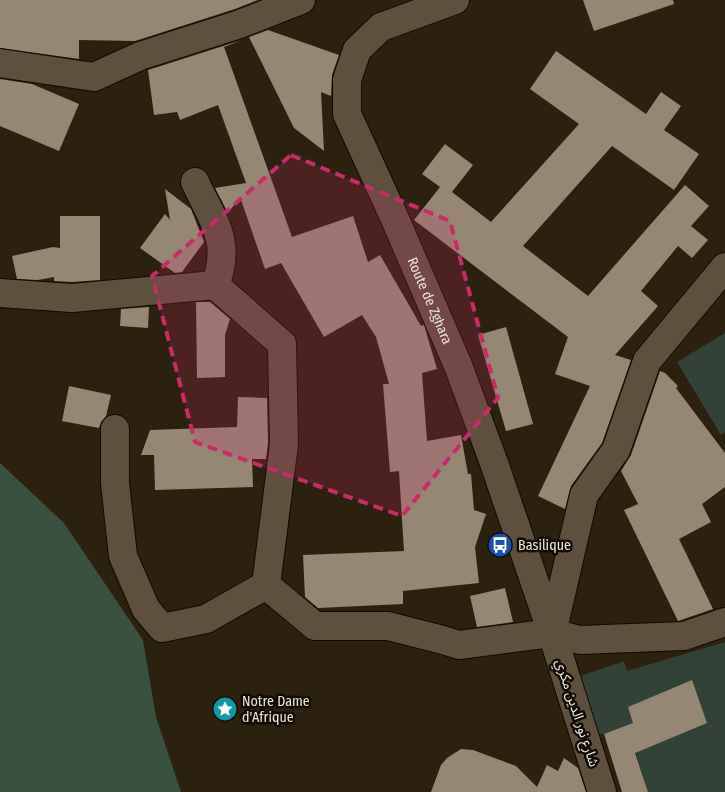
<svg xmlns="http://www.w3.org/2000/svg" width="725" height="792" viewBox="0 0 725 792" font-family="'Fira Sans Condensed','Noto Sans Arabic',sans-serif">
  <style>
    .green { fill: #324236 }
    .forest { fill: #39513f }
    .building { fill: #968773 }
    .lines { fill: none; stroke-linecap: round; stroke-linejoin: round }
    .street-casing { stroke: #140900; stroke-width: 30 }
    .secondary-casing { stroke: #140900; stroke-width: 30 }
    .street { stroke: #5e503d; stroke-width: 28 }
    .secondary { stroke: #5e503d; stroke-width: 28 }
    .marked { fill: #c62d68; fill-opacity: 0.2; stroke: #c62d68; stroke-width: 4; stroke-dasharray: 10 6; stroke-linejoin: round }
    .labels { text-anchor: middle; dominant-baseline: central; stroke-width: 5; stroke-linejoin: round; paint-order: stroke }
    .street-label { font-size: 14px; fill: #eee6db; stroke: #100a04 }
    .poi-label { font-size: 14px; fill: #eee6db; stroke: #100a04; text-anchor: start }
  </style>
  <rect width="100%" height="100%" fill="#2c200e"/>
  <path class="green" d="M725,333V432L721,435L677,362Z
    M725,642V792H648L627,726L604,734H593L575,678L624,661L627,671Z"/>
  <path class="forest" d="M0,463L64,523L143,640L156,717L181,792H0Z"/>
  <path class="building" d="M0,0H258L235,9L135,41L79,40V59L0,48Z
    M583,0H673L674,4L594,31Z
    M268,30L339,55L332,75L331,96L321,92L324,151L294,128L249,37Z
    M242,40L224,47L292,237L353,216L368,262L380,255L421,326L424,325L437,369L422,373L427,441L461,435L468,474H471L474,510L486,514L475,547L479,583L403,591V604L318,608L305,597L303,555L404,551L399,471L390,472L383,384H389L376,337L362,315L324,337L281,263L265,269L240,197L228,213L215,188L246,183L218,105L180,120L177,112L154,115L148,70Z
    M556,51L646,114L661,92L681,106L664,130L699,154L674,190L612,146L523,246L588,296L685,185L709,206L691,226L708,240L692,258L678,246L641,291L658,306L615,355L631,360L602,443L571,486L565,509L538,496L590,386L555,374L568,337L414,220L440,187L422,174L445,144L473,165L452,192L491,222L579,124L530,89Z
    M0,79L32,84L79,104L59,151L0,126Z
    M165,189L191,209L204,242L182,272L175,273L140,248L165,214L170,220Z
    M60,216H100V280L72,282L54,281V277L38,280L17,279L12,256L53,247L60,248Z
    M196,302H210L230,319L225,335V377L197,378Z
    M149,307L148,328L120,326L121,309Z
    M506,327L533,424L506,431L478,335Z
    M660,371L665,373L678,386L676,388L725,453V487L702,504L711,522L679,539L713,609L681,620L678,621L624,510L638,504L621,471L631,455Z
    M69,386L111,395L106,416L101,422L99,428L62,421Z
    M238,397L267,398L268,443L266,459H252L253,487L155,490L154,455H141L150,430L237,427Z
    M505,588L513,622L477,627L470,596Z
    M692,680L707,723L635,753L648,792H622L604,734L633,723L628,707Z
    M461,749L473,750L516,766L537,787L547,765L558,771L564,758L578,768L586,792H431L441,765L447,758Z"/>
  <g class="lines">
    <defs>
      <path id="street" d="M0,63L94,77L140,56L240,24L301,0
        M195,182C213,221 232,241 215,285
        M0,293L72,298L215,285L282,344L284,444L266,585
        M115,429V483L123,556L146,609L162,628L206,619L266,585L315,626H388L443,640L459,645L552,633
        M552,633L584,495L616,450L647,361L725,267
        M552,633L602,792"/>
      <g id="secondary">
        <path id="s1" d="M455,0L381,27L357,50L347,80V114L395,219L459,368L494,463L552,633L580,640L684,636L725,622"/>
      </g>
    </defs>
    <use href="#street" class="street-casing"/>
    <use href="#secondary" class="secondary-casing"/>
    <use href="#street" class="street"/>
    <use href="#secondary" class="secondary"/>
  </g>
  <path class="marked" d="M291,155L450,221L498,398L402,516L195,442L152,276Z"/>
  <defs>
    <symbol id="bus-disc" viewBox="-11 -11 22 22"><circle r="9.5" fill="#1a4fb4" stroke="#100a04"/><path d="M-5-6H5V4H4V6H2V4H-2V6H-4V4H-5ZM-3.5-4V0h7V-4ZM-3.5 1.2v1.5H-2V1.2ZM2 1.2v1.5H3.5V1.2Z" fill="#fff"/></symbol>
    <symbol id="sight-disc" viewBox="-11 -11 22 22"><circle r="9.5" fill="#0f9aa8" stroke="#100a04"/><path d="M0-6L1.8-2.2L6-1.7L2.9 1.2L3.7 5.4L0 3.3L-3.7 5.4L-2.9 1.2L-6-1.7L-1.8-2.2Z" fill="#fff"/></symbol>
  </defs>
  <g fill-rule="evenodd">
    <use href="#bus-disc" x="486" y="531" width="28" height="28"/>
    <use href="#sight-disc" x="211" y="695" width="28" height="28"/>
  </g>
  <g class="labels">
    <g class="street-label">
      <text stroke="none"><textPath href="#s1" startOffset="382">Route de Zghara</textPath></text>
      <text transform="translate(577 713) rotate(72)">شارع نور الدين مكري</text>
    </g>
    <g class="poi-label">
      <text x="518" y="545">Basilique</text>
      <text x="242" y="701">Notre Dame<tspan x="242" dy="16">d'Afrique</tspan></text>
    </g>
  </g>
</svg>
